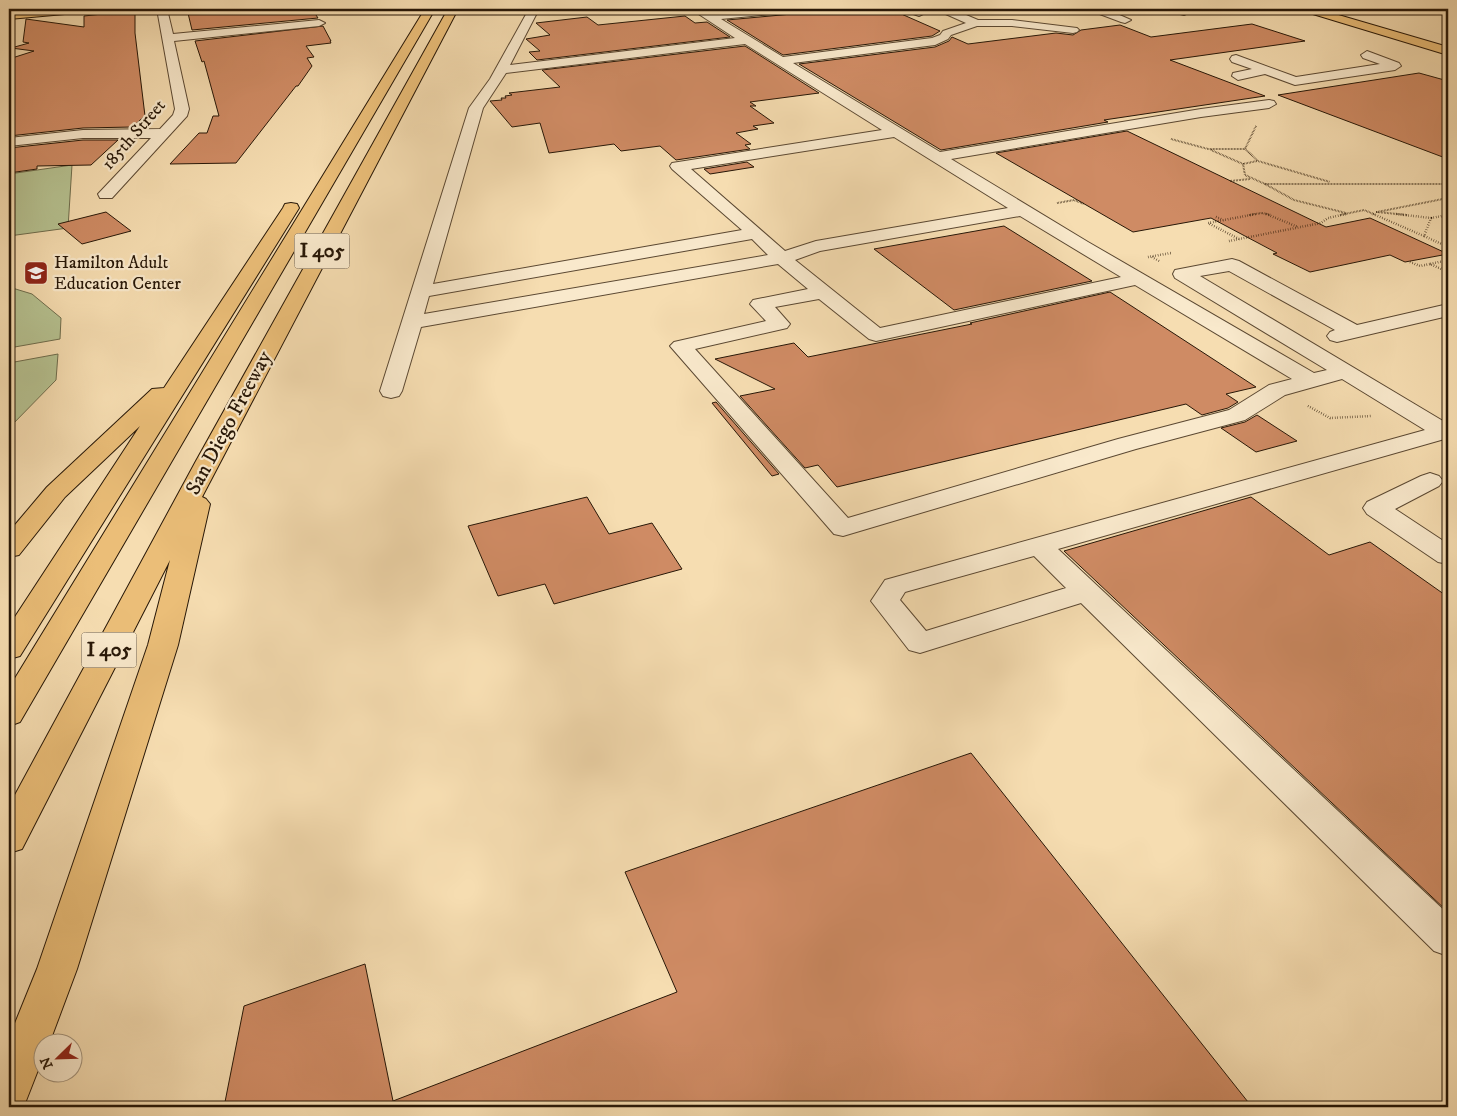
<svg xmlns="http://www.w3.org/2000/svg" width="1457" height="1116" viewBox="0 0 1457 1116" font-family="'IM FELL DW Pica',serif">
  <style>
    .green { fill: #b6c291; stroke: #6e6c4c }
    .building { fill: #cf8b64; stroke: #271707 }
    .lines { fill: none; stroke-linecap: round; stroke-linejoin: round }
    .minor-casing { stroke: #5b4832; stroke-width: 2 }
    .major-casing { stroke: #271707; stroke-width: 2 }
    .highway-casing { stroke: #271707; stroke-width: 2 }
    .path-far1 { stroke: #271707; stroke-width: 2; stroke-dasharray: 0.5 1; stroke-linecap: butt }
    .path { stroke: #271707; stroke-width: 2.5; stroke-dasharray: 0.5 2; stroke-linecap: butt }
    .minor { fill: #f9e9cc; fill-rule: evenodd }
    .major { fill: #ebbe78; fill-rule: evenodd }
    .highway { fill: #ebbe78; fill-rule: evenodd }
    .labels { text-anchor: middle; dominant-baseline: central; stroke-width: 4.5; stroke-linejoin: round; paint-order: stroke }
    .far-street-label { font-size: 18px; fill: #271707; stroke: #f9e9cc }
    .far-poi-label { font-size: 18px; fill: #271707; stroke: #f9e9cc; text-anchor: start }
    .shield { fill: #f9e9cc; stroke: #665642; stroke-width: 1 }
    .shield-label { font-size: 20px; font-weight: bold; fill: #271707 }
    .street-label { font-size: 21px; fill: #271707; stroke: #f9e9cc }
  </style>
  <rect width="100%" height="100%" fill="#f6ddb1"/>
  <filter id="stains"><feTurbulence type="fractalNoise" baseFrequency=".004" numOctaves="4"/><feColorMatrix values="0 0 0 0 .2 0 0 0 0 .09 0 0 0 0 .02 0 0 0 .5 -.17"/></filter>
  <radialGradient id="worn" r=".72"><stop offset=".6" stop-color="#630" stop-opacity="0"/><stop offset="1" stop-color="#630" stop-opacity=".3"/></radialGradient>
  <path class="green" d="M72,165L68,228L9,236V174Z
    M9,287L32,294L61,318L60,339L9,348Z
    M58,354L56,380L9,428V363Z"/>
  <path class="building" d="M187,9H312L318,18L192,30Z
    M818,9H890L940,31L932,36L783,55L727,20L792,14L797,11Z
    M121,12L122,14L135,13V33L145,116L132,127L83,128L9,136V106L14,81L9,82V59L34,51L11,48L29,43L23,42L26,19L84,27V16Z
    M685,16L695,23L707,22L730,37L537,60L529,52L540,51L526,39L550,35L536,23L587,17L598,25Z
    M1252,24L1305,41L1170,60L1265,96L1104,120L1108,122L941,150L799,64L935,47L949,41L952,37L968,44L1056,33L1073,35L1081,30L1120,25L1151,37Z
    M323,26L331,41H330L331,43L306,46L314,57L307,58L312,66L298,86H296L236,163L170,164L199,133H207L213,116H219L204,61L202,62L195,41Z
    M745,46L819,93L750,102L756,106H750L774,123L753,126L758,129L736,133L751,144L745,145L750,149L676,160L660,146L621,151L614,144L549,153L540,123L512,127L490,101L502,100L501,98H506L505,96L512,95L509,93L560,87L542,70Z
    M1419,73L1448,81V159L1278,95Z
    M1127,131L1326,227L1370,218L1448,254L1405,262L1390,255L1310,272L1273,254L1277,253L1211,218L1133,232L996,153Z
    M83,140H118L91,165L37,166V169L9,173V148Z
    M747,162L754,167L710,174L704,169Z
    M106,212L131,231L82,244L58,224Z
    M1004,226L1092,281L954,310L874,249Z
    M1110,292L1256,387L1226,394L1238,402L1228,408L1202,415L1186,404L837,487L818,465L805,468L740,396L775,389L715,359L794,343L808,357L972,324L970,323Z
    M716,402L779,474L772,476L712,403Z
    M1257,415L1297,441L1256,452L1221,428L1245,422Z
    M587,497L609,534L652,523L682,569L554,604L545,584L498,596L468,526Z
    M1251,497L1329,555L1370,542L1448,597V912L1064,551Z
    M971,753L1252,1107H224L244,1006L365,964L393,1101L677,992L625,872Z"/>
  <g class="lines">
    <defs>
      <path id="minor" d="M157,9H167L173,34L319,20L325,23L319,26L174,41L189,109L187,116L112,198H100L98,194L151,138H83L9,146V138L83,130L160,129L173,115L175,109Z
        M529,9H539L510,65L735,38L691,9H703L711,14L761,9H797L792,12L721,19L783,57L932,38L940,35L943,31L966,23L939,11L938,9H952L978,20H1012L1077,28L1079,30L1077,32L1073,33L1012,26H977L951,35L948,39L935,45L793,63L940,152L1201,109L1269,100L1274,101L1276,104L1269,108L1201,117L951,159L1088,242L1314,373L1327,370L1175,278L1173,274L1175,270L1232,259L1239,261L1357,325L1448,304V316L1337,342L1330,340L1327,336L1330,332L1335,330L1229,271L1200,276L1448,424V438L1058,549L1448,914V956L1434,951L1081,603L920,653L909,650L871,601L885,580L1425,430L1342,379L1285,395L1245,420L1136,449L843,536L834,534L670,346L674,342L766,321L750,304L753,300L808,289L778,264L421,327L402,391L399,396L391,398L383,396L380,391L469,108L490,79ZM745,44L882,130L672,163L670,166L672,169L742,230L433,284L483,108L506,73ZM894,137L1008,208L816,241L785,251L691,169ZM1020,216L1121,277L880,328L795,260L820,251ZM752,239L768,255L424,314L429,296ZM1135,285L1292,379L1269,385L1229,410L1118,439L848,518L695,349L787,328L790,324L775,307L819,299L869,339L876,341ZM1034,556L1066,588L926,631L900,600L905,592Z
        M904,9H918L925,13L919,16L905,11Z
        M1097,9H1123L1122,11L1115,13L1131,20L1125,23L1121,22L1097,13L1096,11Z
        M1168,9H1185L1190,12L1184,15L1169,11Z
        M1367,51L1399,63L1401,66L1395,70L1295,85L1265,74L1238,80L1232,76L1233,73L1252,69L1232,62L1230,59L1232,56L1236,55L1296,77L1380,64L1363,58L1361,55Z
        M1430,473L1439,476L1443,481L1439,486L1395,509L1448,544V564L1438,562L1367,514L1363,508L1367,502L1421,476Z"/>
      <path id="major" d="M53,9H92L87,12L9,19V13Z
        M1302,9H1318L1448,47V55L1303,11Z"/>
      <path id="highway" d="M425,9H435L20,722L9,726V688Z
        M448,9H458L202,497L206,499L210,504L178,645L77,969L49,1044H42V1060L24,1106L9,1107V1038L37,969L148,645L170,560L22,849L9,853V806L196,461Z
        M291,203L297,204L299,208L20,656L9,659V626L140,426L65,497L19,555L9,557V532L47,487L152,389L164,388L283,208L285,204Z"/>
    </defs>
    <use href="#minor" class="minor-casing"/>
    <use href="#major" class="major-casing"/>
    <use href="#highway" class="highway-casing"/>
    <path class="path-far1" d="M1256,126L1245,149L1258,161L1330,182
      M1171,139L1208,149H1245
      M1211,150L1243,164L1245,175L1265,184
      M1243,164L1257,161
      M1230,181L1250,179
      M1057,203L1074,200L1084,204
      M1346,213L1294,200L1265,184H1448
      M1249,215L1262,213L1271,215
      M1340,215L1364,210L1376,215
      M1407,215L1377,212L1448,198
      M1446,215H1448"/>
    <path class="path" d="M1266,214L1298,227
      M1373,214L1424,236
      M1396,214L1431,218L1424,236L1448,247
      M1216,217L1223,220
      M1431,218L1448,215
      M1239,239L1208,223L1256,214
      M1229,241L1321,223L1328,218L1346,214
      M1148,257L1171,253
      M1152,257L1159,261
      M1448,260L1430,264L1448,272
      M1410,262L1420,266L1430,264
      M1308,406L1330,418L1371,416"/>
    <use href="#minor" class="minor"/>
    <use href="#major" class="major"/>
    <use href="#highway" class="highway"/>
  </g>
  <defs>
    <symbol id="school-square" viewBox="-11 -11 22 22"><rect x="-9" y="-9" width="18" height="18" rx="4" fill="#8f2418" stroke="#f9e9cc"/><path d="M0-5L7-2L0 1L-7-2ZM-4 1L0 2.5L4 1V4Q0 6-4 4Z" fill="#fff"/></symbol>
  </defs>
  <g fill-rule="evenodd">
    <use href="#school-square" x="22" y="259" width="28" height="28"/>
  </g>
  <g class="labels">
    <g class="far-street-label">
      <text transform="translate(134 135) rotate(-49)">185th Street</text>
    </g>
    <g class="far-poi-label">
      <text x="54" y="263">Hamilton Adult<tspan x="54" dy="21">Education Center</tspan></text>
    </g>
    <g class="shield">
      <rect x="294.5" y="233.5" width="55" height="35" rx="4"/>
      <rect x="81.5" y="632.5" width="55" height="35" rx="4"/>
    </g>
    <g class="shield-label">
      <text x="322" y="251">I 405</text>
      <text x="109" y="650">I 405</text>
    </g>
    <g class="street-label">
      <text transform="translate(229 423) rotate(-62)">San Diego Freeway</text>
    </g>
  </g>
  <rect width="1457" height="1116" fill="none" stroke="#f6ddb1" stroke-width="30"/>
  <rect x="10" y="10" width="1437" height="1096" fill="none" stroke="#271707" stroke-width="2.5"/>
  <rect x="15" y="15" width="1427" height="1086" fill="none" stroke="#271707"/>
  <g transform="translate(58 1058) rotate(247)"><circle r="24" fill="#f9e9cc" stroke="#a5957d"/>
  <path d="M0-4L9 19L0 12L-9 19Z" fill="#8f2418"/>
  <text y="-8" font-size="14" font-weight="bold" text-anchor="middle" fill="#271707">N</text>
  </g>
  <rect width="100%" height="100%" filter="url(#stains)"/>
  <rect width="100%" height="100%" fill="url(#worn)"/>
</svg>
